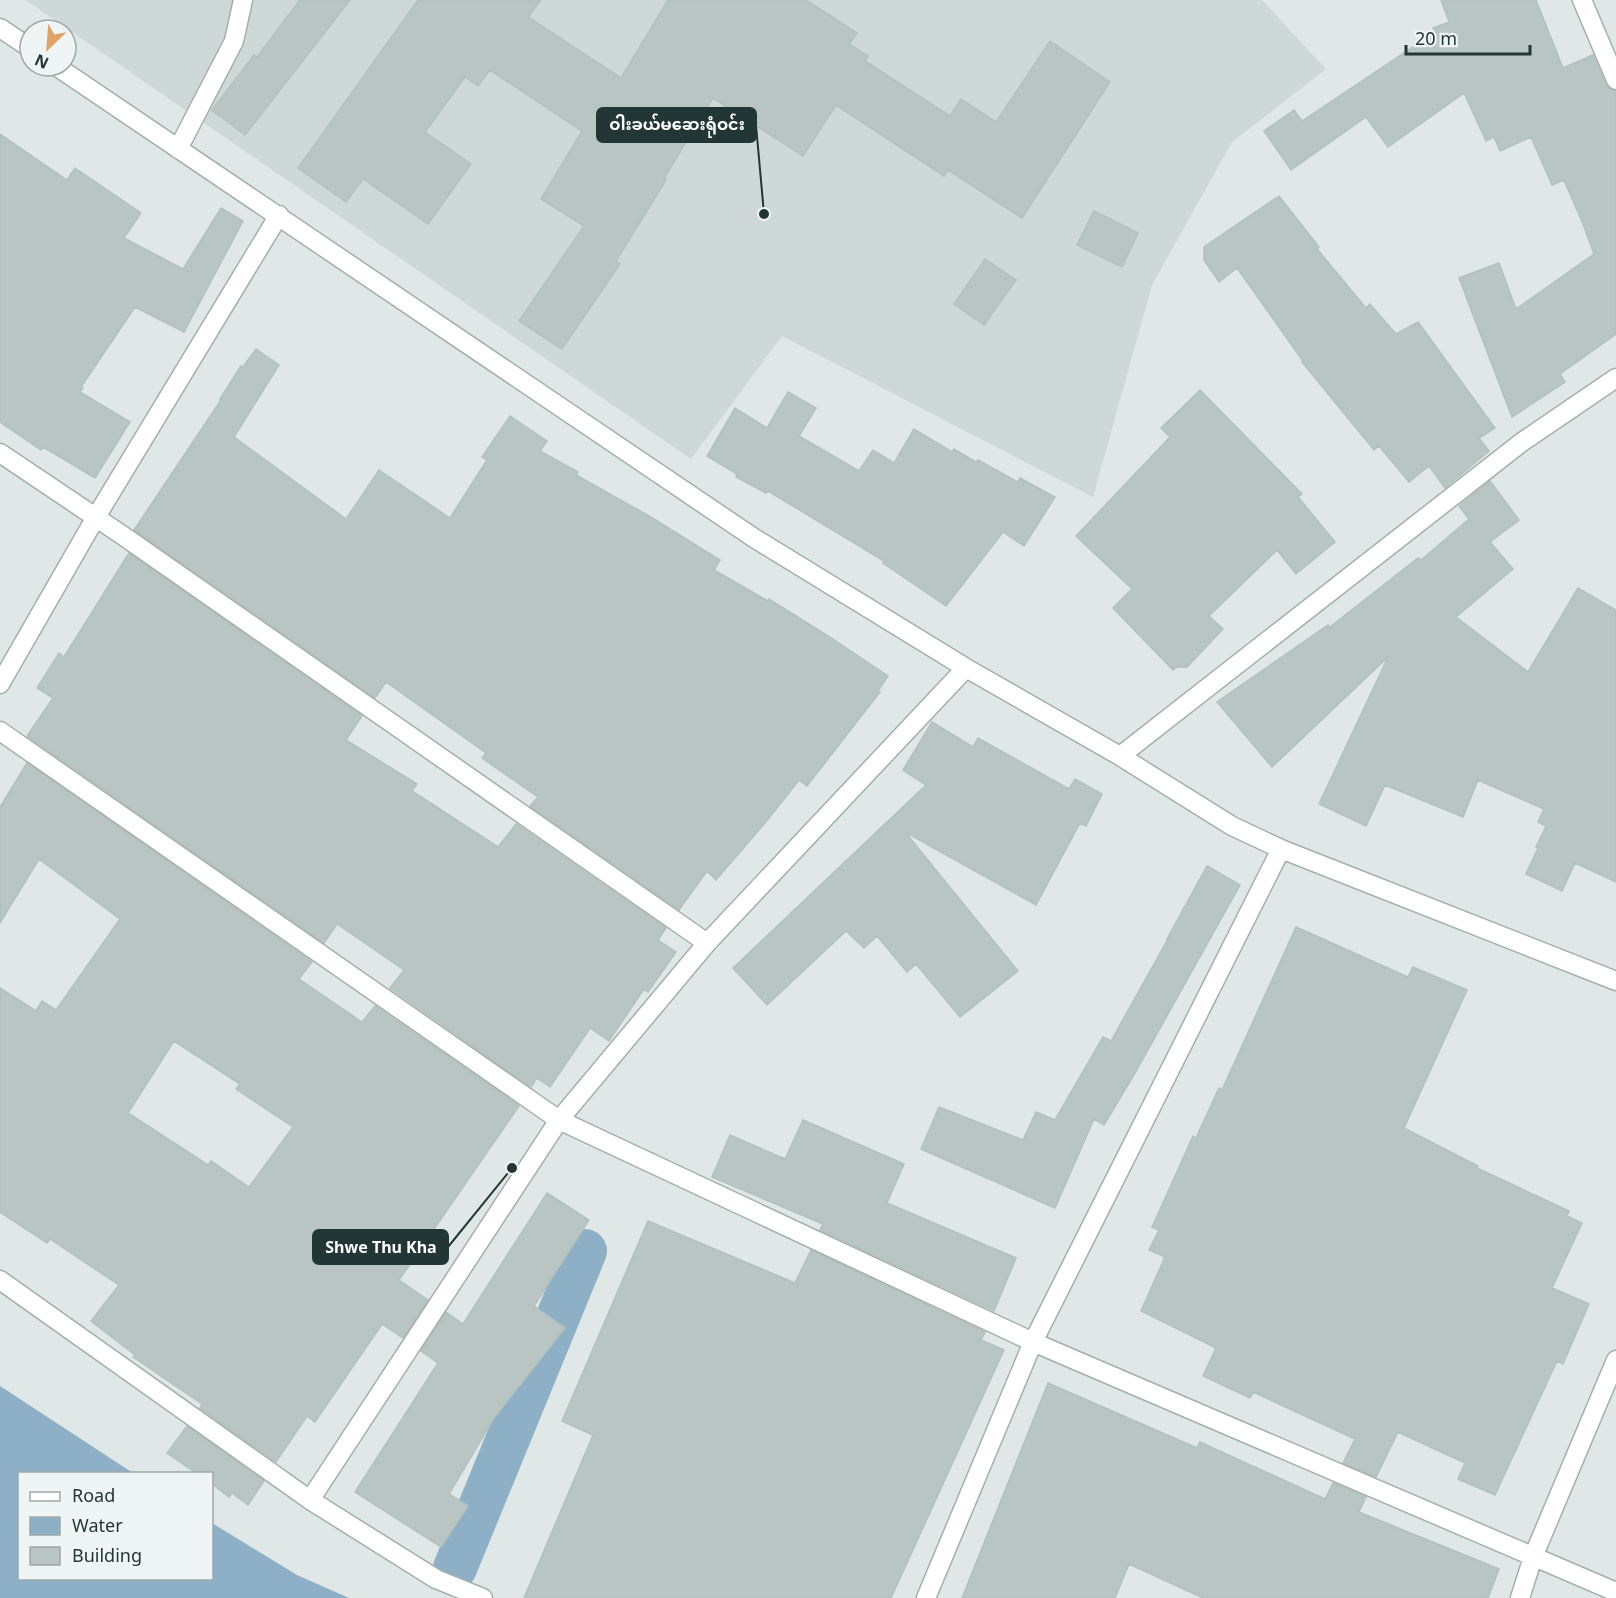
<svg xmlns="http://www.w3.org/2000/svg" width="1616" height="1598" viewBox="0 0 1616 1598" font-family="'Noto Sans','Noto Sans Myanmar',sans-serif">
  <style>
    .built { fill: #ced8d6 }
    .water { fill: #8db0c7 }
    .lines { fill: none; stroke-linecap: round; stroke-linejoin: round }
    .canal { stroke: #8db0c7; stroke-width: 44 }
    .building { fill: #b8c5c3; stroke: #b3c1be; stroke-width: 1.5; fill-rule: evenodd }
    .minor-casing { stroke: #a3afae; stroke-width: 21 }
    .minor { stroke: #fff; stroke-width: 18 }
    .leader { fill: none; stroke: #223636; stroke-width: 2 }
    .callout-dot { fill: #223636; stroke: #eff5f4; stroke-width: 2 }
    .callout { fill: #223636; stroke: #223636; stroke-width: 2 }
    .callout-label { font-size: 16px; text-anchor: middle; font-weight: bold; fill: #fff }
  </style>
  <rect width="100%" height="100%" fill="#dfe8e6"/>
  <path class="built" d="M26,0H1262L1326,69L1232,142L1152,285L1093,497L782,336L691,459Z"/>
  <path class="water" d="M0,1386L133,1473L20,1474V1578H212V1523L297,1575L349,1598H0Z"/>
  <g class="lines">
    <path class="canal" d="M455,1568L585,1251"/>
  </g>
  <path class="building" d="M300,0H350L245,135L212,110L254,55L257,57Z
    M418,0H541L528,17L621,78L668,0H806L857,33L849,44L868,56L865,61L950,116L961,99L996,122L1050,41L1110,82L1022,218L948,170L944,176L836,105L803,156L713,98L664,178L666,180L616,261L620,264L562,349L519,321L584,226L541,199L582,131L490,70L478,86L465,77L425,132L471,164L428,224L363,179L346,202L298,168Z
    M1441,0H1536L1563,68L1593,55L1606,85L1610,89L1616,91V334L1560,374L1565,382L1512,417L1459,278L1499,263L1516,309L1594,254L1583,224L1564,180L1552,185L1531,137L1500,151L1494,137L1486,141L1464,93L1388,147L1366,117L1291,170L1264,131L1294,110L1302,121L1435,32L1433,28L1449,22Z
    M0,134L67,180L75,168L141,213L124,238L183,269L221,208L243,221L184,332L135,307L81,387L83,388L80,392L130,422L95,478L43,447L41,450L0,422Z
    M1279,196L1319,247L1317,249L1366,308L1370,304L1396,334L1418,322L1495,428L1479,438L1489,451L1445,488L1429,466L1409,482L1379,446L1374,450L1302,362L1303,361L1237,268L1219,282L1204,260V247Z
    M1094,211L1138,233L1122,267L1077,245Z
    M985,259L1016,280L984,325L954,304Z
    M256,349L279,365L234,437L346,519L379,470L450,518L487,460L482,457L510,416L547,441L540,451L578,472L576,475L649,516L720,560L714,570L768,601L769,599L828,636L888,676L878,691L880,692L807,786L799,780L765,823L716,880L707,871L679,910L530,806L538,797L482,758L486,753L386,682L375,698L134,530L221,400L220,399L241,366L243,367Z
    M1200,390L1302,494L1298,497L1335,542L1296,574L1277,550L1209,616L1223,629L1187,667H1177L1173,670L1113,608L1132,589L1076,536L1170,437L1161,428Z
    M788,392L816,408L799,436L859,471L873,450L894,463L914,429L952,452L954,449L976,462L978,460L1018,482L1020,478L1055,497L1024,546L1003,532L946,606L883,563L884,561L768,491L766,493L736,477L737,474L707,456L735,408L767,428Z
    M1490,481L1519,520L1490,542L1513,569L1456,617L1528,672L1578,588L1616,610V882L1575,863L1562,891L1526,874L1538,848L1536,847L1546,826L1538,822L1544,809L1478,780L1463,817L1385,785L1366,826L1319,804L1388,657L1272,767L1217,702L1328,625L1330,627L1418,558L1421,560L1469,519L1459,506Z
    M129,553L362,716L346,740L417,784L412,791L498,847L516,824L666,928L658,940L676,952L648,992L644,989L609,1041L590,1028L550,1087L537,1078L531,1087L390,988L404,970L337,924L324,943L27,736L53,698L37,688L59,653L64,657Z
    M932,722L973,747L978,738L1069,789L1075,779L1102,794L1086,826L1080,823L1036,905L905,832L1018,971L960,1017L916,964L907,972L877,936L864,948L846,931L767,1005L733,968L926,785L903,770Z
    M27,763L312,962L299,979L362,1022L375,1006L519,1106L399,1280L428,1300L403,1338L382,1324L315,1422L307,1416L276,1462L200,1408L202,1404L133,1357L135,1355L91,1321L119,1285L50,1239L47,1243L0,1212V988L36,1011L42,1001L56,1010L120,919L39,859L0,923V807ZM174,1041L240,1084L236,1089L293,1127L249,1187L211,1161L208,1165L128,1113Z
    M1207,866L1240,885L1135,1073L1104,1125L1094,1119L1055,1208L921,1149L939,1107L1023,1140L1036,1112L1055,1120L1103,1037L1111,1041L1168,939H1167Z
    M1296,927L1408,977L1413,967L1467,990L1404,1128L1478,1166L1477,1168L1569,1211L1567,1216L1582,1223L1552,1288L1589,1304L1563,1364L1557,1361L1495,1495L1458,1479L1465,1463L1398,1432L1376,1477L1343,1463L1355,1439L1253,1392L1250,1398L1203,1376L1216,1348L1141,1311L1165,1257L1149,1250L1159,1230L1152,1227L1193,1136L1196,1138L1219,1088L1222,1090Z
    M803,1120L904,1164L887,1203L1016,1258L994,1311L820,1230L823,1224L712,1177L730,1135L785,1159Z
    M547,1193L589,1220L534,1306L565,1328L494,1418L449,1494L468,1506L441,1547L355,1492L438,1363L421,1351L446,1312L463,1324Z
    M648,1221L795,1283L811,1250L985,1332L981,1340L1004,1350L891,1598H524L593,1435L562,1421Z
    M1048,1383L1197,1448L1200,1442L1325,1499L1333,1483L1366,1497L1359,1512L1499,1569L1488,1598H1203L1129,1564L1115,1598H962Z
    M187,1426L264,1481L248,1505L232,1493L229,1497L212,1484V1473H196L167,1453Z"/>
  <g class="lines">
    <defs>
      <path id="minor" d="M1582,0L1616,80
        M0,28L30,48
        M56,66L754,538L966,668L1120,756L1232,826L1281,849L1616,981
        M178,149L234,41L243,0
        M0,453L122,535L707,943
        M0,684L96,517L279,215
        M0,731L559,1120L1033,1342L1616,1592
        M1120,756L1522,442L1616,378
        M0,1280L310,1500L436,1579L483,1598
        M310,1500L559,1120L707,943L966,668
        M926,1598L1033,1342L1281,849
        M1520,1598L1533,1557L1616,1360"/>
    </defs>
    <use href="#minor" class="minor-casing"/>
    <use href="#minor" class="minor"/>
  </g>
  <path class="leader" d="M764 214L756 125M512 1168L448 1247"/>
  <g class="callout-dot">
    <circle cx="764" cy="214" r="6"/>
    <circle cx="512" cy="1168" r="6"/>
  </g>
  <g class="callout">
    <rect x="597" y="108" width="159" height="34" rx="6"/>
    <rect x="313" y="1230" width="135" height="34" rx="6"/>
  </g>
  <g class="callout-label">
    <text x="677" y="130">ဝါးခယ်မဆေးရုံဝင်း</text>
    <text x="381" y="1253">Shwe Thu Kha</text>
  </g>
  <rect x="18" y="1472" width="195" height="108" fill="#eff5f4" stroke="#9da9a8" stroke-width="1.5"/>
  <rect x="30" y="1492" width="30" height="9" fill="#ffffff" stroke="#9da9a8" stroke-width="1.5"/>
  <text x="72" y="1502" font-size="18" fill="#223636">Road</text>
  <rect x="30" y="1517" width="30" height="18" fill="#8db0c7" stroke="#9da9a8" stroke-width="1.5"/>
  <text x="72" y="1532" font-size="18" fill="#223636">Water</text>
  <rect x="30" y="1547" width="30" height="18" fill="#b8c5c3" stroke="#9da9a8" stroke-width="1.5"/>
  <text x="72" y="1562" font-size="18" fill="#223636">Building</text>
  <g transform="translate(48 48) rotate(205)"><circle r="28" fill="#eff5f4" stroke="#9da9a8" stroke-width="1.5"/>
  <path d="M0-4.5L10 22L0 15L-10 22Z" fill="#e0a265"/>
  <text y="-9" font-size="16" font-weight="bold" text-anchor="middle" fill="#223636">N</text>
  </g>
  <path d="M1406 45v9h124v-9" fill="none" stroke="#223636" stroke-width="3"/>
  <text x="1415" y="45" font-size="18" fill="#223636" stroke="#eff5f4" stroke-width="4.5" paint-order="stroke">20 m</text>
</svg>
